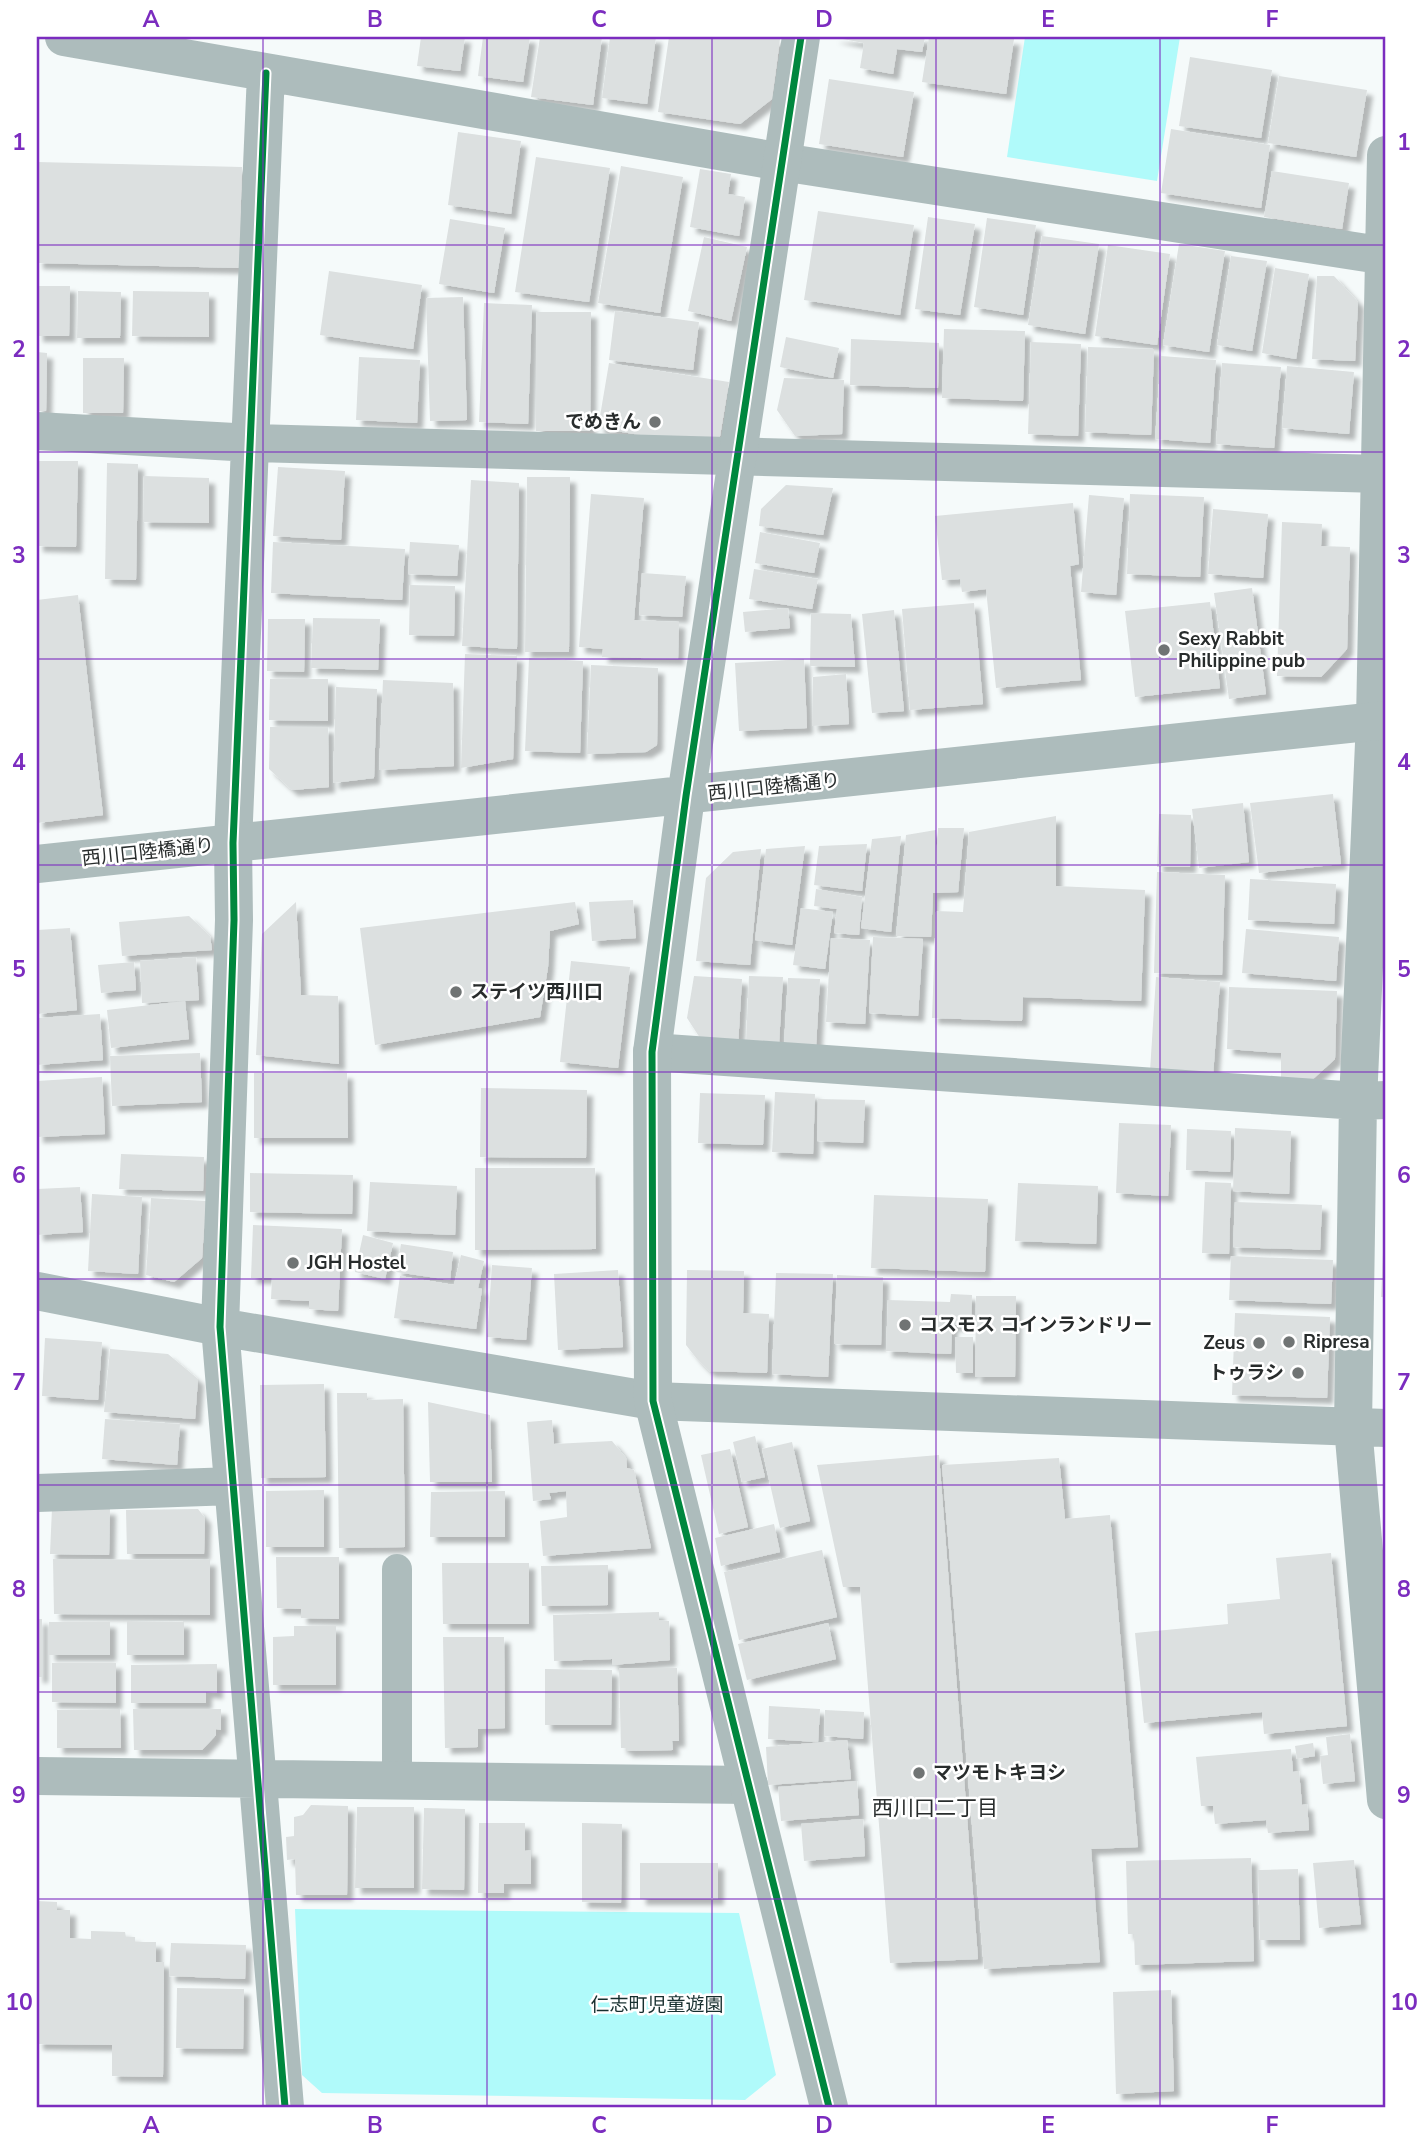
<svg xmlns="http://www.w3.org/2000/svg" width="1423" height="2144" viewBox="0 0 1423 2144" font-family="'Nunito Sans','Noto Sans JP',sans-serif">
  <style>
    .green { fill: #b0fafa }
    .building { fill: #dce0e0; filter: url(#shadow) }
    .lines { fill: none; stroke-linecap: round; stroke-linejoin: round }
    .service { stroke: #adbcbc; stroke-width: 30 }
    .minor { stroke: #adbcbc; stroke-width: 38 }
    .tertiary { stroke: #adbcbc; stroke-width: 38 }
    .cycleway-casing { stroke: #fff; stroke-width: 11 }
    .cycleway { stroke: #00873e; stroke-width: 7 }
    .grid { fill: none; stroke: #7b2cbf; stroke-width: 2; stroke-opacity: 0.55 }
    .poi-dot { fill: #707474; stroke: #fff; stroke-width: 2.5 }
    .labels { text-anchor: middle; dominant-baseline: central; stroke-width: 5; stroke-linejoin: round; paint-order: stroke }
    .poi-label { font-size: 19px; font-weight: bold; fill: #282c2c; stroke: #fff; text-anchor: start }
    .street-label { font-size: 19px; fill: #282c2c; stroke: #fff }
    .park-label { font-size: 19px; fill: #172f2f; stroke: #fff }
    .neighbourhood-label { font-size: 21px; fill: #282c2c; stroke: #fff }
    .neatline { fill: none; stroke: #7b2cbf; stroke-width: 2.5 }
    .grid-label { font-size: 23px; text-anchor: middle; font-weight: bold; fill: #7b2cbf }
  </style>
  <defs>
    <filter id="shadow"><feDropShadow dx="6" dy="6" stdDeviation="2" flood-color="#0004"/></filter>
  </defs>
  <rect width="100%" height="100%" fill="#f5fafa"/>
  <path class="green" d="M1025,37H1180L1157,181L1007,157Z
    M295,1909L739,1913L776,2075L745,2100L322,2093L302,2075Z"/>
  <path class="building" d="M421,37H465L460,71L417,66Z
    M483,37H530L523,82L478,76Z
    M540,37H602L593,105L531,97Z
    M610,37H656L647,104L602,98Z
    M669,37L780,39L772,99L740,124L658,112Z
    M832,37H925L922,52L897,49L893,74L860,68L864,43Z
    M929,37L1014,39L1006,94L922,82Z
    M1190,57L1272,70L1261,138L1179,126Z
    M1279,76L1367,90L1356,157L1268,143Z
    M829,79L914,92L903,157L819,144Z
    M1171,129L1270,145L1261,208L1161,193Z
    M458,132L521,141L511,214L448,205Z
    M536,157L610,168L589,302L515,292Z
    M37,162L242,167L239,268L37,263Z
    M621,166L683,177L660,313L598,303Z
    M700,169L731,174L728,194L745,197L739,236L690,227Z
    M1272,171L1349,183L1342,229L1264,217Z
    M818,211L914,225L900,315L804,300Z
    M928,217L975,224L960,315L915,309Z
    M987,218L1036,225L1023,315L974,307Z
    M450,219L505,228L494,293L439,284Z
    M1042,236L1099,244L1085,334L1028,325Z
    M704,237L747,247L731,321L688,311Z
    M1179,244L1225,251L1209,352L1163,345Z
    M1108,245L1170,254L1157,345L1095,336Z
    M1231,256L1267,261L1252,351L1217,345Z
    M1275,268L1309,274L1296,359L1262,353Z
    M329,271L422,285L413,349L320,335Z
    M1317,276H1334L1358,302L1355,361L1312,359Z
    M37,286H70L69,336H37Z
    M78,291L121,292L120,338H77Z
    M133,291L209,292V337L132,336Z
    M463,297L467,420L430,421L426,298Z
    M484,303L532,305L528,424L479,422Z
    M615,311L699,322L693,370L609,360Z
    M536,312H591L590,431H536Z
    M944,329L1025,331L1023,401L942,398Z
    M786,337L839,348L833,378L780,367Z
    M851,339L939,343L938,388L850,385Z
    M1031,342L1081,344L1078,436L1028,434Z
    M1088,347L1154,349L1151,435L1085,432Z
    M37,352L47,353L46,411H37Z
    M1161,356L1216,360L1210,443L1155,439Z
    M359,357L420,360L417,423L356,420Z
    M83,358H124L123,413H83Z
    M609,363L729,382L718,448L598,428Z
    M1222,363L1281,367L1274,448L1216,444Z
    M1287,366L1354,372L1349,434L1282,428Z
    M784,378L844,380L842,434L795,436L777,410Z
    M37,461H78L76,547L37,546Z
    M107,463L138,464L136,580L105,579Z
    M278,467L345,471L341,540L273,536Z
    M144,476L209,478V523L143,522Z
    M527,477H570L569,652H525Z
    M471,480L519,483L517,649L462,646Z
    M786,485L833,488L823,535L759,526L761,509Z
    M591,494L644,498L634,620L679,622L678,659L602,657L603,649L579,647Z
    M1130,494L1204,497L1200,577L1127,574Z
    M1089,495L1124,498L1116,595L1081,592Z
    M1073,503L1079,564L1070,566L1081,680L996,688L986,589L962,592L960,579L942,580L935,516Z
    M1213,509L1268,514L1263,578L1208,574Z
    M1282,522L1322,524L1321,546L1350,547L1347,649L1321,677L1277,676Z
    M760,532L820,543L814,573L755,563Z
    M273,542L405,549L402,600L271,593Z
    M410,542L459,545L457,576L408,574Z
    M754,569L818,579L812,609L749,599Z
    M642,573L686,576L682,617L639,615Z
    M410,585L455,586L454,636L409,635Z
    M1252,588L1266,694L1229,699L1214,593Z
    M78,595L103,815L37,823V600Z
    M1210,602L1220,688L1135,697L1125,611Z
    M974,603L983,704L910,710L902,609Z
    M788,608L790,628L745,632L743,612Z
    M894,610L904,711L872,713L862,614Z
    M811,613L851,614L855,667L810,666Z
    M313,618L380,619L378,670L311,668Z
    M268,619H305L304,672L267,671Z
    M465,654L517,656L513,759L461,768Z
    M529,658L583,661L580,753L525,751Z
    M804,659L807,728L739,731L735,663Z
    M591,665L658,668L657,745L646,752L587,754Z
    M846,674L849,724L812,726L813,677Z
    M270,679H328V721L269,720Z
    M383,680L453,683L454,766L379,770Z
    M336,687L377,689L374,778L333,783Z
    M270,727H328L329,787L292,790L269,769Z
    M1333,794L1341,864L1259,873L1250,803Z
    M1243,803L1249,862L1199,868L1192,809Z
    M1159,814L1191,815L1190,867H1157Z
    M1056,816V886L1145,890L1141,1001L1023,997L1022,1021L932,1018L936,911L963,912L969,832Z
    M938,828H964L958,892L933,893L931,937L896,936L906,835L936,830L935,877Z
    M901,836L891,932L861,928L872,839Z
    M867,844L862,891L814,885L819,846Z
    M805,846L792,945L755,940L766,849Z
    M761,849L750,965L696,961L706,878L733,852Z
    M1157,872L1225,875L1222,975L1154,973Z
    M1250,879L1336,884L1334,924L1248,920Z
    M816,889L862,897L859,935L834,933L837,909L814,906Z
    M633,900L636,938L592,941L589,902Z
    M296,902L301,995L338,996L339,1064L256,1055L262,934Z
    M575,902L579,924L550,931L548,967L540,1017L375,1045L360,928Z
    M801,908L833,912L825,969L793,965Z
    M189,916L210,936L212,950L122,956L119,922Z
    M70,928L77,1010L37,1014V930Z
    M1246,929L1339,937L1336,981L1242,973Z
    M873,937L923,939L918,1016L869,1013Z
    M831,938L870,940L865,1024L826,1022Z
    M196,957L199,1000L142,1003L140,961Z
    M571,961L630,967L618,1068L560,1062Z
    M134,962L136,990L101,993L98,965Z
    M694,976L742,979L738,1046L704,1044L687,1018Z
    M749,976L783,977L779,1044L746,1042Z
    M1156,977L1220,982L1213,1076L1150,1071Z
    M788,978L820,979L816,1047L784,1045Z
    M1229,987L1337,991L1335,1059L1313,1079L1281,1077V1053L1227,1049Z
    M185,1001L189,1039L111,1048L107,1010Z
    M100,1014L103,1060L37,1065V1018Z
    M200,1053L202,1102L112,1106L110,1056Z
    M254,1073H347L348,1138H254Z
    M102,1077L105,1134L37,1137V1081Z
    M481,1088L587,1090L586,1158L480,1157Z
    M775,1092L815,1094L813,1154L772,1152Z
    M700,1093L765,1095L763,1145L698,1143Z
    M818,1099L865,1100L863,1143L817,1141Z
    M1119,1123L1171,1125L1168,1196L1116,1193Z
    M1235,1128L1291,1131L1289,1194L1233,1191Z
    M1187,1129L1231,1131L1230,1172L1186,1170Z
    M121,1154L204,1157L203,1191L119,1189Z
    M475,1168H595L596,1249L475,1250Z
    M250,1173L353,1175L352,1214L250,1212Z
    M370,1182L457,1186L455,1235L367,1231Z
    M1205,1182L1231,1183L1229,1254L1202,1253Z
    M1018,1183L1098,1186L1096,1244L1015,1241Z
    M80,1187L83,1232L37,1235V1189Z
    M92,1194L142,1197L138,1274L88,1271Z
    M874,1195L988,1199L985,1272L871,1268Z
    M151,1198L206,1201L202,1258L174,1282L146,1275Z
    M1235,1202L1322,1205L1320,1250L1233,1247Z
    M253,1225L342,1229L338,1311L309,1309V1301L271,1299L272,1278H251Z
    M1384,1230H1386V1297H1381Z
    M363,1235L393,1243L385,1279L355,1272Z
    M401,1244L453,1252L450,1280L396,1272Z
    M461,1255L484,1261L478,1288L482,1289L476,1329L394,1318L400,1276L454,1285Z
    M1231,1256L1333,1260L1331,1304L1229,1300Z
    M492,1265L532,1268L526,1340L487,1337Z
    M618,1270L623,1347L558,1350L554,1274Z
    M687,1270L744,1271L743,1313L769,1314L767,1373L709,1371L697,1359L686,1345Z
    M776,1273L833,1274L828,1377L772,1374Z
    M837,1275L883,1277L881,1345L834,1344Z
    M951,1294L972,1295L971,1325H952L951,1354L886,1351L888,1300L950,1302Z
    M976,1296H1016L1015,1377H975Z
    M1235,1313L1330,1317L1327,1398L1232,1395Z
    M955,1337H973V1373H956Z
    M45,1338L102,1342L98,1400L42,1396Z
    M110,1349L168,1354L198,1379L195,1419L104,1412Z
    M324,1384L326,1477L261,1478L260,1385Z
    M337,1393H367V1400L403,1399L405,1547L339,1548Z
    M428,1402L490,1415L492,1482H430Z
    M105,1419L180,1424L177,1465L102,1459Z
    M552,1420L554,1444L612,1441L626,1458L627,1468L634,1470L651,1548L543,1556L540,1521L567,1517L566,1491L549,1493L551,1499L533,1501L527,1422Z
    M755,1436L765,1477L742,1482L733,1442Z
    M792,1442L810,1521L780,1528L762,1449Z
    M730,1449L748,1527L719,1534L701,1455Z
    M939,1455L978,1959L890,1963L860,1587H843L817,1465Z
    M1059,1458L1065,1519L1110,1515L1138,1847L1091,1849L1100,1962L984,1969L942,1465Z
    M324,1490V1547H266V1491Z
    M505,1491V1537H430L431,1492Z
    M52,1508L110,1509L109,1555L50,1554Z
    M198,1509L205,1518L204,1554H127L126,1510Z
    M774,1524L780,1552L721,1566L715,1538Z
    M822,1550L837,1617L739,1640L724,1572Z
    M1331,1553L1347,1726L1264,1734L1262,1712L1144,1723L1135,1633L1228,1624L1227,1604L1280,1599L1276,1558Z
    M276,1557H339V1619L301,1618V1609L277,1608Z
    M53,1559L210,1560V1615L54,1614Z
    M442,1563H529V1624H443Z
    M608,1565V1605L542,1606L541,1566Z
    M659,1612V1620L669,1621L670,1660L612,1665V1659L554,1661L553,1615Z
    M37,1619H42V1677H37Z
    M127,1621L184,1622V1655H127Z
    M49,1622H110V1655H49Z
    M828,1623L836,1659L747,1680L738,1644Z
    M294,1626H336V1685H273V1637L294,1636Z
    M443,1637H504L505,1728L478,1729V1747L445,1748Z
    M52,1663H116V1703L52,1702Z
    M217,1664V1693L206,1692V1703H131V1665Z
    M619,1668H677L679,1741H672L673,1750L626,1751V1748H621Z
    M545,1669L612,1670L611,1725H545Z
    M769,1706L820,1709L818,1742L768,1739Z
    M120,1709L121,1748H57V1710Z
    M133,1709H221V1730L216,1729V1735L202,1750H134Z
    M825,1710L864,1712L863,1739L824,1736Z
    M1350,1734L1355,1781L1323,1784L1320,1756L1328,1755L1326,1737Z
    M847,1740L851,1779L768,1785L766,1747Z
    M1313,1743L1315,1756L1297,1759L1295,1746Z
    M1291,1749L1293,1772L1299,1771L1302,1805L1307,1804L1309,1830L1268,1833L1266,1820L1215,1824L1213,1806H1201L1196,1757Z
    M857,1781L859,1815L781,1821L778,1787Z
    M311,1805L348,1806L347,1895H296L295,1859L287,1860L286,1837L294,1836V1817L303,1815Z
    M357,1807H414V1888H355Z
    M424,1808L465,1809L464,1890L422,1889Z
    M863,1819L865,1856L804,1861L801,1824Z
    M479,1823H525V1851L531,1850V1884H504V1893H478Z
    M582,1823L622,1824L621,1903L582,1902Z
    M1251,1858L1254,1961L1135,1965L1134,1934H1128L1126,1861Z
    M1354,1860L1361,1924L1319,1928L1313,1863Z
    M640,1863H718V1899H640Z
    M1298,1869L1300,1940H1260L1258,1870Z
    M37,1901L57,1902V1910H70V1938L91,1939V1931L125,1932L126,1937H135V1942H156V1962H164L163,2077L112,2076V2045L37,2044Z
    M171,1943L246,1945L245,1979L169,1976Z
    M177,1988L244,1989L243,2049L176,2048Z
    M1171,1990L1174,2091L1116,2094L1113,1992Z"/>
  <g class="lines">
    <path class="service" d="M397,1569V1781"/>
    <path class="minor" d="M64,37L782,162L1386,256
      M266,73L233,843L234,920L220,1327L285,2107
      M1386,155L1375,721L1358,1101L1353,1427L1386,1800
      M37,431L252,443L1380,474
      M652,1052L1358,1101L1386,1100
      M37,1291L220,1327L653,1401L1386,1428
      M37,1493L233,1486
      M37,1776L749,1785"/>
    <path class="tertiary" d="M801,37L686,796L652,1052L653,1401L829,2107
      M37,864L1386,720"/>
    <defs>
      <path id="cycleway" d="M801,37L686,796L652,1052L653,1401L829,2107
        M266,73L233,843L234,920L220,1327L285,2107"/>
    </defs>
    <use href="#cycleway" class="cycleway-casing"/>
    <use href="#cycleway" class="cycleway"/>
  </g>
  <path class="grid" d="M263,37V2107M487,37V2107M712,37V2107M936,37V2107M1160,37V2107M37,245H1386M37,452H1386M37,659H1386M37,865H1386M37,1072H1386M37,1279H1386M37,1485H1386M37,1692H1386M37,1899H1386"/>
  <g class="poi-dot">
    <circle cx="655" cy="422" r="7"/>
    <circle cx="1164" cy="650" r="7"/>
    <circle cx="456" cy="992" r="7"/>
    <circle cx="293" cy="1263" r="7"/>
    <circle cx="905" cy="1325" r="7"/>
    <circle cx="1289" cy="1342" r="7"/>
    <circle cx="1259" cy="1343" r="7"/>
    <circle cx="1298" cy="1373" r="7"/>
    <circle cx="919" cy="1773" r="7"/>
  </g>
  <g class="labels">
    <g class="poi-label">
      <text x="641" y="422" text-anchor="end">でめきん</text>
      <text x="1178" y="639">Sexy Rabbit<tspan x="1178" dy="22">Philippine pub</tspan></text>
      <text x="470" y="992">ステイツ西川口</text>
      <text x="307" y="1263">JGH Hostel</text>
      <text x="919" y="1325">コスモス コインランドリー</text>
      <text x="1303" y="1342">Ripresa</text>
      <text x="1245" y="1343" text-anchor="end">Zeus</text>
      <text x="1284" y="1373" text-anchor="end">トゥラシ</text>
      <text x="933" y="1773">マツモトキヨシ</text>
    </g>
    <g class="street-label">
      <text transform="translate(774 787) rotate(-6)">西川口陸橋通り</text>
      <text transform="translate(148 852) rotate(-6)">西川口陸橋通り</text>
    </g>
    <g class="park-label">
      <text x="657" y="2005">仁志町児童遊園</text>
    </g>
    <g class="neighbourhood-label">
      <text x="935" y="1808">西川口二丁目</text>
    </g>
  </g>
  <rect width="1423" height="2144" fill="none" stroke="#ffffff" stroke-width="77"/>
  <rect x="38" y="38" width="1346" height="2068" class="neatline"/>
  <g class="grid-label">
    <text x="151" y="27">A</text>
    <text x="375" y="27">B</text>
    <text x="599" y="27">C</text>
    <text x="824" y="27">D</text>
    <text x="1048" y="27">E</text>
    <text x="1272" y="27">F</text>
    <text x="19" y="150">1</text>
    <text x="1404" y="150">1</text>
    <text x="19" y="357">2</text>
    <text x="1404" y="357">2</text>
    <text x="19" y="563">3</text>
    <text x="1404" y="563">3</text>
    <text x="19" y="770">4</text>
    <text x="1404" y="770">4</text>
    <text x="19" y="977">5</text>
    <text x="1404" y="977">5</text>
    <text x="19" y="1183">6</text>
    <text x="1404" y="1183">6</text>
    <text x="19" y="1390">7</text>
    <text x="1404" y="1390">7</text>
    <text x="19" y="1597">8</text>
    <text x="1404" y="1597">8</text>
    <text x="19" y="1803">9</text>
    <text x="1404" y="1803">9</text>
    <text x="19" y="2010">10</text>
    <text x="1404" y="2010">10</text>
    <text x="151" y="2133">A</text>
    <text x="375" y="2133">B</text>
    <text x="599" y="2133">C</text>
    <text x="824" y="2133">D</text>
    <text x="1048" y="2133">E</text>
    <text x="1272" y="2133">F</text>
  </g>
</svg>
